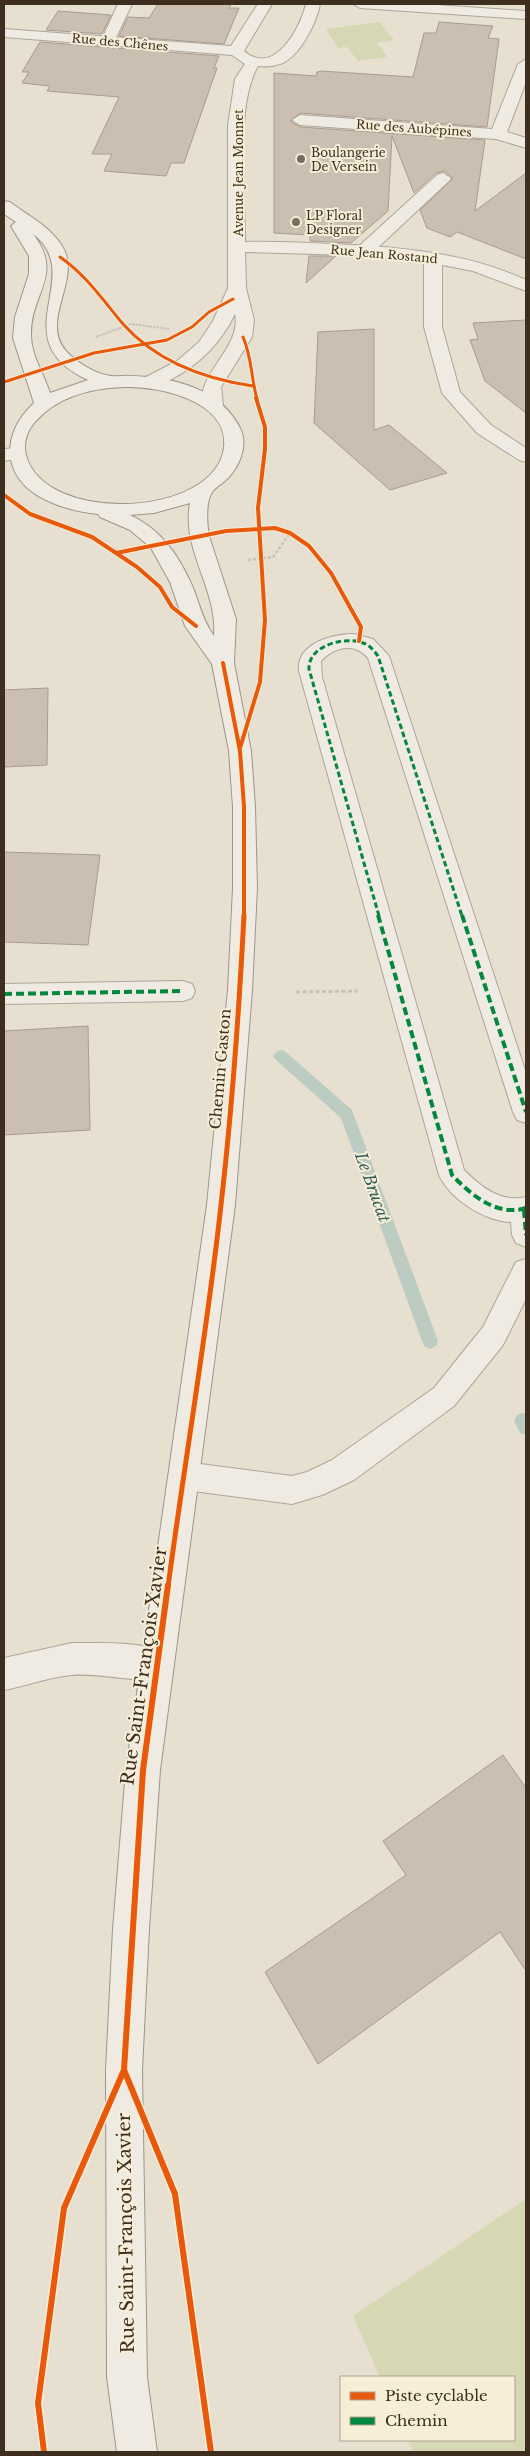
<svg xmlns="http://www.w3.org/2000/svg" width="530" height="2456" viewBox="0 0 530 2456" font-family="'Libre Baskerville',serif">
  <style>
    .green { fill: #d6d7b3 }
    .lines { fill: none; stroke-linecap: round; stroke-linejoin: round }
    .stream { fill: #bcccc2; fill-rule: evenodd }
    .building { fill: #cbbfb2; stroke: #a89c90 }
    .lane-casing { stroke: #ada599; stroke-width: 2 }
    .street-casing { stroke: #ada599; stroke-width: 2 }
    .secondary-casing { stroke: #9c958a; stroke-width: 2 }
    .path-far2 { stroke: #c8c2b9; stroke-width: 2; stroke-dasharray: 2.5 1; stroke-linecap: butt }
    .path-far1 { stroke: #c8c2b9; stroke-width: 2.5; stroke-dasharray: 3 2; stroke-linecap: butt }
    .path { stroke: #c8c2b9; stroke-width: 3; stroke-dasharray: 4 2.5; stroke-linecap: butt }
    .lane { fill: #efebe3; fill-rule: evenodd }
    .street { fill: #efebe3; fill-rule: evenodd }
    .secondary { fill: #efebe3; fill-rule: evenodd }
    .quiet-far1 { stroke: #00873e; stroke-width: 3; stroke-dasharray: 5.5 3; stroke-linecap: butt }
    .quiet { stroke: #00873e; stroke-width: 4; stroke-dasharray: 8 4; stroke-linecap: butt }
    .cycleway-far3-casing { stroke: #f7eed8; stroke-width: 5 }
    .cycleway-far2-casing { stroke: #f7eed8; stroke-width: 6 }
    .cycleway-far1-casing { stroke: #f7eed8; stroke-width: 8 }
    .cycleway-casing { stroke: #f7eed8; stroke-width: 9 }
    .cycleway-far3 { stroke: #e8590c; stroke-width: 3 }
    .cycleway-far2 { stroke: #e8590c; stroke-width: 4 }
    .cycleway-far1 { stroke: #e8590c; stroke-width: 5 }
    .cycleway { stroke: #e8590c; stroke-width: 6 }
    .poi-dot { fill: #786c5e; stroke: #f7eed8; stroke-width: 2 }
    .labels { text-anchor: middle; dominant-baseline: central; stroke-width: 4; stroke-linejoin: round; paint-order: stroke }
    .far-street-label { font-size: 12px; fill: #3d2e20; stroke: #f7eed8 }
    .far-poi-label { font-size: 12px; fill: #3d2e20; stroke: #f7eed8; text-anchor: start }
    .street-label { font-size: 15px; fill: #3d2e20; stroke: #f7eed8 }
    .water-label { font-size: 16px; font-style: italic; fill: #2f5d5a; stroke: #f7eed8 }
    .near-street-label { font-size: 18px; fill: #3d2e20; stroke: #f7eed8 }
  </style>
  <rect width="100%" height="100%" fill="#e7e0d1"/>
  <path class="green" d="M380,22L394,40L377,43L387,57L358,61L347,47L338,48L326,29Z
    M526,2199V2452H413L408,2440H514V2377H380L353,2316Z"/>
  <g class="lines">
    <path class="stream" d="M281,1050L286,1052L352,1110L438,1341L436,1346L430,1349L424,1346L422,1341L341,1118L276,1060L273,1056L276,1052Z
      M523,1413L526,1414V1435L520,1433L514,1421L517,1415Z"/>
  </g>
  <path class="building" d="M158,4H231L229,8H239L224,44L119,36L128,17L149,18Z
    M58,11L111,15L102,34L46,30Z
    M439,22L493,26L488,38L499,39L487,127L300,113L290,121L300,127L485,140L475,211L526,173V259L457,232L450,237L427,228L420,210L453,178L444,171L436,173L414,193L392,136L388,211L351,243L310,241V235L274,233V73L316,76L317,72L321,71L413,77L424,33H436Z
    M40,42L219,56L214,68H217L184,163H171L166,176L104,171L112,154H92L119,97L47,91L50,86L22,83L29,72H22Z
    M309,256H336L306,283Z
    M526,320V413L485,381L470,340L478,339L473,323Z
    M374,329V430L389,425L447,473L390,490L314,423L318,332Z
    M48,688L47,765L4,767V690Z
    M4,852L100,855L88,945L4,942Z
    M88,1026L90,1130L4,1135V1031Z
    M503,1755L526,1788V1971L500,1932L318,2064L265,1972L406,1875L383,1841Z"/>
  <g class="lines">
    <defs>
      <path id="lane" d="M118,4H132L113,44H103L101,41Z
        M443,173L451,178L449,181L370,255H358L355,251L358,247L437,175Z"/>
      <path id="street" d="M258,4H272L244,51C274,77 300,29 306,4H320C317,21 303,49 289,59C281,66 268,67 258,66C235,105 245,195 245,242C274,241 304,243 333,244C399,247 465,252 526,280V291L473,271L442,265V327L460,392L491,425L526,448V462L519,460L477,433L442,393L424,327V262L351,255L245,252L246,288L254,320L252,337L221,387L223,405L221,409H207C187,380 243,350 235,314C221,343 199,365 170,380C161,384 154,388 144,386L142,382L144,378L177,361L199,342L213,321L228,288V125L235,79L245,64L232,55L4,37V29L231,46Z
        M353,4H422L526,11V19L360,8Z
        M526,59V82L507,132L526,138V148L496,139L300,125L292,120L300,115L492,129L518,64Z
        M15,448L22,450L25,454L22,458L4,461V449Z
        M354,634L373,639L389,656L526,1073V1123L517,1120L513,1112L368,658C354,642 334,647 321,661L322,677L464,1170C481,1187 501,1203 526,1197V1247L516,1243L512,1235L511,1222C484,1221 450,1199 439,1175L299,671C296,643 333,634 354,634Z
        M183,981L192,984L195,991L192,998L183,1001L4,1004V984Z
        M526,1259V1299L503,1345L454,1406L354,1480L322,1495L292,1504L185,1490L174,1486L170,1476L174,1466L185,1462L292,1476L307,1472L332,1460L434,1388L483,1327L516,1262Z
        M72,1643C103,1643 140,1641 168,1653L173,1664L168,1675C142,1686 102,1672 72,1675C49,1677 26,1686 4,1690V1658Z"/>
      <path id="secondary" d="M4,201L10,202C28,216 50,226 62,246C83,279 39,320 66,351C76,362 97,375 112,376C119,377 125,375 131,376C174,377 222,389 241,430C248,447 239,467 227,479C223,483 216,487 213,491C205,501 207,524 209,536L236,619L234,663L251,751L255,807L257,888L252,990L235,1205L160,1770L149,1929L142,2070L147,2377L157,2452H117L107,2377L106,2070L113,1929L126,1770L207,1205L228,990L233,888V807L229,751L212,664L185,626L170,582L151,548L130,530L100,517L98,514C80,512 62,508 46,500C1,479 0,434 34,403L13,338L15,317L29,274V256L11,226L16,222L4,214ZM33,234C88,276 0,339 88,380L50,393C44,374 31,355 31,335C30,293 65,275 33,234ZM125,387C159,386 229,401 224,447C216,518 44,525 26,455C23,443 27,430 36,421C58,396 93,388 125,387ZM190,503C181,550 218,590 214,636C202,620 199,601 191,583C177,553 160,529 130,515L154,513Z"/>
    </defs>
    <use href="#lane" class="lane-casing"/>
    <use href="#street" class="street-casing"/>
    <use href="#secondary" class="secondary-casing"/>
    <path class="path-far2" d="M96,337L131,324L169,329"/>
    <path class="path-far1" d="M248,560L273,557L290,533"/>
    <path class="path" d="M296,992L358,991"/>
    <use href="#lane" class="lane"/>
    <use href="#street" class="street"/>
    <use href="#secondary" class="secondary"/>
    <path class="quiet-far1" d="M379,916L309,669C308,645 346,636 363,643C370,645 374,651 378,656L462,916"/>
    <path class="quiet" d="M378,915L452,1175C471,1195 497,1217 526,1208
      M462,915L526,1112
      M4,994L183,991
      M524,1210L526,1235"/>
    <defs>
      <path id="cycleway-far3" d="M60,257C86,275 103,300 123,324C156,361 205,379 253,386
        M243,337C252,357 251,378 257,399
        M4,382L94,353L167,340L192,327L209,312L233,299"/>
      <path id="cycleway-far2" d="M4,495L30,514L92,537L137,567L160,587L172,607L196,626
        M116,553L226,531L275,528L290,533L309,546L331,573L361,627L359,641
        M223,663L240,751L244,807V916
        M240,748L260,682L265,620L258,508L265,449V427L256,398"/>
      <path id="cycleway-far1" d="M168,1587C185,1459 207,1333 221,1205C232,1109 239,1012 244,915"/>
      <path id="cycleway" d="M124,2070L175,2194L211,2452
        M44,2452L38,2403L64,2208L124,2070L143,1770L168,1585"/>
    </defs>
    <use href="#cycleway-far3" class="cycleway-far3-casing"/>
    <use href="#cycleway-far2" class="cycleway-far2-casing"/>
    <use href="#cycleway-far1" class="cycleway-far1-casing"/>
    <use href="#cycleway" class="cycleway-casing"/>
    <use href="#cycleway-far3" class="cycleway-far3"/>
    <use href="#cycleway-far2" class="cycleway-far2"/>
    <use href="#cycleway-far1" class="cycleway-far1"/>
    <use href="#cycleway" class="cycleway"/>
  </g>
  <g class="poi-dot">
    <circle cx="301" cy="159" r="5"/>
    <circle cx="296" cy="222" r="5"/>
  </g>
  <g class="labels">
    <g class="far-street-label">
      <text transform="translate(120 42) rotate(5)">Rue des Chênes</text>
      <text transform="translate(414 128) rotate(4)">Rue des Aubépines</text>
      <text transform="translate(238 173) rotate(-90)">Avenue Jean Monnet</text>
      <text transform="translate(384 254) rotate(5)">Rue Jean Rostand</text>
    </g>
    <g class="far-poi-label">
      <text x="311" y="152">Boulangerie<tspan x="311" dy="14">De Versein</tspan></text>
      <text x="306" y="215">LP Floral<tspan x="306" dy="14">Designer</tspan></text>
    </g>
    <g class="street-label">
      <text transform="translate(220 1069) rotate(-85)">Chemin Gaston</text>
    </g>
    <g class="water-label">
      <text transform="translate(373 1187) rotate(70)">Le Brucat</text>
    </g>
    <g class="near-street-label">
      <text transform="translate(144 1666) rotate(-82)">Rue Saint-François Xavier</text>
      <text transform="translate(126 2233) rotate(-91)">Rue Saint-François Xavier</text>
    </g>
  </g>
  <rect width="530" height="2456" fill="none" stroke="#3d2e20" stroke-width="10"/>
  <rect x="340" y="2376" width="175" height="65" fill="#f7eed8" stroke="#ada18e"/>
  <rect x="350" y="2392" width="25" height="8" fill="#e8590c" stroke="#ada18e"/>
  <text x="385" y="2401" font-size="15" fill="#3d2e20">Piste cyclable</text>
  <rect x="350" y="2417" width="25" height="8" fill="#00873e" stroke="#ada18e"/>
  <text x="385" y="2426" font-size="15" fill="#3d2e20">Chemin</text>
</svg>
